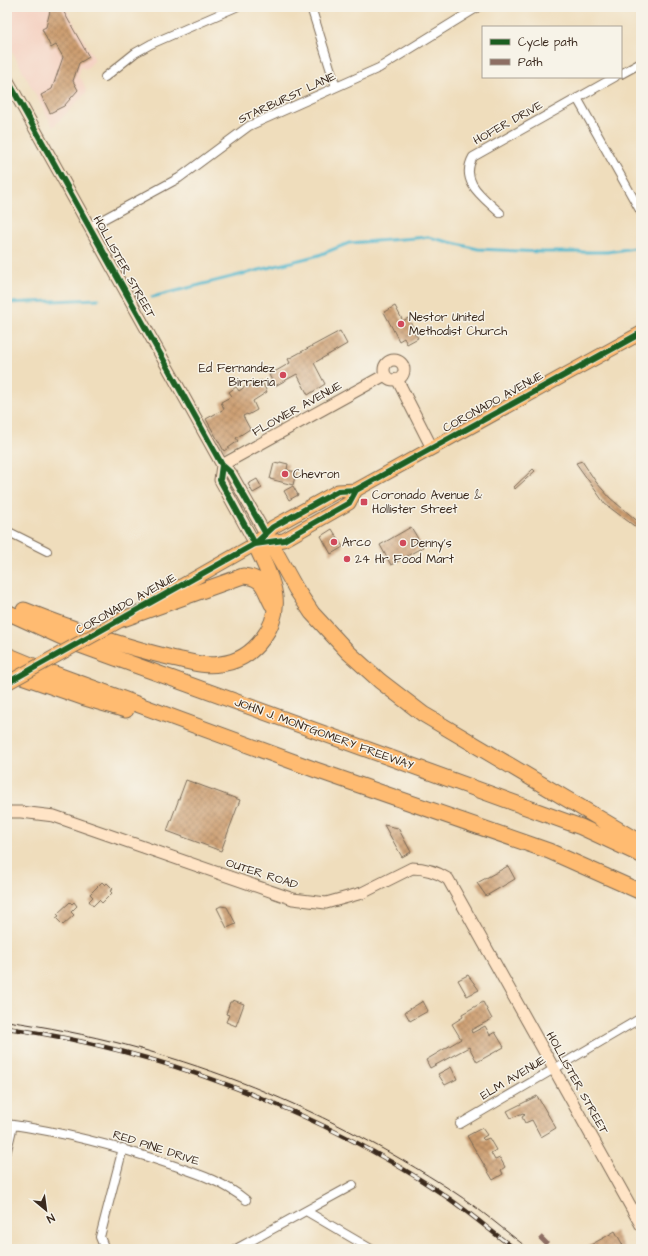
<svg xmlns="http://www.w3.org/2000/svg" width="648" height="1256" viewBox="0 0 648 1256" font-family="'Architects Daughter',sans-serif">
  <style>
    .built { fill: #f5d2c2 }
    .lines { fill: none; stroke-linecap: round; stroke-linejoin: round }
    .stream { stroke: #4eb6cc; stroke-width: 3 }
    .building { fill: url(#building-cross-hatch) }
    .street-casing { stroke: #7a6955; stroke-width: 10 }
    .secondary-casing { stroke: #7a6955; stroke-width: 13 }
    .primary-casing { stroke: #7a6955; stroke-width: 15 }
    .highway-casing { stroke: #7a6955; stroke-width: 17 }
    .street { stroke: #fff; stroke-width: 8 }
    .secondary { stroke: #ffe4c6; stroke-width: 11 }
    .primary { stroke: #ffbb71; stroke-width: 13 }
    .highway { stroke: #ffbb71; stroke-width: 15 }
    .tram { stroke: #3b2a1e; stroke-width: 1 }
    .rail-casing { stroke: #3b2a1e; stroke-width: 4.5 }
    .rail { stroke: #f7f3e8; stroke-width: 3; stroke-dasharray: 9; stroke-linecap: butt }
    .primary-bridge-casing { stroke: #7a6955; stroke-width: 15; stroke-linecap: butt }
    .primary-bridge { stroke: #ffbb71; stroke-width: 13 }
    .quiet { stroke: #8d6e63; stroke-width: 5; stroke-dasharray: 10 5; stroke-linecap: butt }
    .cycleway-casing { stroke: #f7f3e8; stroke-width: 8 }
    .cycleway { stroke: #1b5e20; stroke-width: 6 }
    .poi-dot { fill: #d1495b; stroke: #f7f3e8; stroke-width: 1.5 }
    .labels { text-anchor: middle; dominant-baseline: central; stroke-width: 3; stroke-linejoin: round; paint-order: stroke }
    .street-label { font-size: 12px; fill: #3b2a1e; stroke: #f7f3e8 }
    .poi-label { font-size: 12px; fill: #3b2a1e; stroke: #f7f3e8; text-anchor: start }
  </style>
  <defs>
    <pattern id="building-cross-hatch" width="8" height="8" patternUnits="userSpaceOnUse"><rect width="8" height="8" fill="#cc9d6f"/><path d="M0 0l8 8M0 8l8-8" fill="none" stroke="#a7805b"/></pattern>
  </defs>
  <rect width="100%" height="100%" fill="#f7f3e8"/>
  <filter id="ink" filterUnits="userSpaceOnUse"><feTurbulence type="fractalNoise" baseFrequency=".025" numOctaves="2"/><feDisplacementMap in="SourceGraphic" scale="8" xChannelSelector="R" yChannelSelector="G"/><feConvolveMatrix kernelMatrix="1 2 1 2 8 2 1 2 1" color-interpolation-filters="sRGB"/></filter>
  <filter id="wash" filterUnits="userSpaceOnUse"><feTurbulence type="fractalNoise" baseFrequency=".012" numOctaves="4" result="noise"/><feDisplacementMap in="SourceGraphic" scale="16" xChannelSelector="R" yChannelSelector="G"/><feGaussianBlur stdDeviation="0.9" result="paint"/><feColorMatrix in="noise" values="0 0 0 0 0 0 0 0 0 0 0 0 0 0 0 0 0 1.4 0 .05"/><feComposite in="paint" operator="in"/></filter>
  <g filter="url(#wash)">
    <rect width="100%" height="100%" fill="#efddbc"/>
    <path class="built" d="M7,7H65L95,60L86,69L81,67L78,78L82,80L87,92L53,127L7,42Z"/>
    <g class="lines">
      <path class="stream" d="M152,297L319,255L349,243L428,237L478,249L542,252H607L641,247
        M7,303L98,299"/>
    </g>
    <g id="blocks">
      <path class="building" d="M51,7H61L89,57L79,63L73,81L78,90L64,106L50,113L41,95L52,89L63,57L56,45L51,48L42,29L46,27Z
        M395,306L403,321L408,318L415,331L414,332L418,338L407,344L404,338L399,341L384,312Z
        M340,331L347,344L314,363L325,384L308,395L297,374L275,386L269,375L290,363L288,359Z
        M261,380L267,392L253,401L257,410L248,415L247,414L243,416L250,429L236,438L238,441L224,451L206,419L224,409L221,402L232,396L229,392L236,387L239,391L246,386L247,388Z
        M582,461L596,482L610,498L641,524V531L605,504L576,463Z
        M280,462L288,464L287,470L296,472L293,485L270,479L274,463L279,464Z
        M533,469L535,471L515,489L514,487Z
        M257,479L262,488L253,493L248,484Z
        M293,486L298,495L289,500L284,491Z
        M411,527L423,547L391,565L380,545Z
        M332,529L343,547L331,554L321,536Z
        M186,780L240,800L221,851L167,831Z
        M384,825L398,828L411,852L402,857Z
        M508,866L515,879L486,896L477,883Z
        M102,882L105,885L107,883L113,889L110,891L112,893L102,903L99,900L93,906L89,901L93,897L90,894Z
        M70,902L72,904L74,902L77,906L71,912L74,915L63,925L56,918L59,916L57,914Z
        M221,906L227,907L236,924L227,928L217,908Z
        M468,975L479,990L467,996L458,980Z
        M233,1000L244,1004L236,1026L226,1022L229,1015L226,1014L230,1002H232Z
        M423,1001L428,1011L410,1021L405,1012Z
        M483,1002L492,1019L471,1030L472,1033L485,1026L490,1035L495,1032L504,1047L477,1062L469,1047L430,1068L426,1060L461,1039L452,1024L463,1017L462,1014Z
        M451,1067L457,1079L445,1085L438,1074Z
        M537,1096L556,1128L541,1137L532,1120L525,1123L522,1117L525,1115L523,1113L511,1118L507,1111Z
        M482,1128L487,1135L482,1138L484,1140L489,1138L496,1150L491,1153L495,1160L500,1158L505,1167L501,1170L503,1174L493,1180L467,1136Z
        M615,1231L625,1249H583L607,1236Z"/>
    </g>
  </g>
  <g filter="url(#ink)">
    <use href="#blocks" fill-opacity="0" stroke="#7a6955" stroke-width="1"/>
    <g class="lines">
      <defs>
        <path id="street" d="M311,7L336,87
          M621,74L641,63
          M105,77L135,53L151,44L236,7
          M577,98L641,212
          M500,213C483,197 459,182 473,157L615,77
          M89,227L179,178L249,126L379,68L478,7
          M7,531L47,551
          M7,1124C62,1132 120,1147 172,1165C199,1174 224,1182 246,1200
          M460,1124L641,1018
          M7,1150L13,1125
          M306,1211L371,1249
          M105,1249L100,1237L123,1148
          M236,1249L353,1185"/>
        <path id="secondary" d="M7,79L222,465L231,473L269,540
          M384 370a10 10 0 1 1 20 0a10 10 0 1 1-20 0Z
          M397,379L432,448
          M222,465L385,375
          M222,465L220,480L255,544
          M7,812H21L54,816L293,899L326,903L362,893L412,868C425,868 437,872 448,879L641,1225"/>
        <path id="primary" d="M261,543L284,540L349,503L356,490
          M146,606L255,544L273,527L338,491L356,490L641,333"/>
        <path id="highway" d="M270,542L296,589L312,613L348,652L380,681L423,714L641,843
          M24,610C72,629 122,646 172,658C188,661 204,667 220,664C238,662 253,652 263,638C288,605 270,576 255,544
          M7,612L77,644L581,827L641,855
          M123,619L243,576C265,578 263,588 272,604
          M7,655L36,667L316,770L549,851L641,892
          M7,671L82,697L126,710"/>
      </defs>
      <use href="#street" class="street-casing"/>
      <use href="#secondary" class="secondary-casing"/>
      <use href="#primary" class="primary-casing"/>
      <use href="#highway" class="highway-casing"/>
      <use href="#street" class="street"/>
      <use href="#secondary" class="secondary"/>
      <use href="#primary" class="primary"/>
      <use href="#highway" class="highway"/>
      <path class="tram" d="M7,1021C168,1044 318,1103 454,1192C480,1209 504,1230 529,1249"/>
      <defs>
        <path id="rail" d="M7,1028C155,1049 310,1107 435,1189C463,1207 488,1229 515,1249"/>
      </defs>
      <use href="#rail" class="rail-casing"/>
      <use href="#rail" class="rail"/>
      <defs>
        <path id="primary-bridge" d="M7,683L123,619"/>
      </defs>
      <use href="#primary-bridge" class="primary-bridge-casing"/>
      <use href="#primary-bridge" class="primary-bridge"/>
      <path class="quiet" d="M540,1237L552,1249"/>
      <defs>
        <path id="cycleway" d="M7,79L222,465L231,473L266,534
          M222,465L220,480L255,544
          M255,544L284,540L349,503L356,490
          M7,683L255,544L273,527L338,491L356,490L641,333"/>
      </defs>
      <use href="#cycleway" class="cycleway-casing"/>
      <use href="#cycleway" class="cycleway"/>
    </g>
  </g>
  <g class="poi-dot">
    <circle cx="401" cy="324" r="4"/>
    <circle cx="283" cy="375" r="4"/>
    <circle cx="285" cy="474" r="4"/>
    <rect x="360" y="498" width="8" height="8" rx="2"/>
    <circle cx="334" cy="542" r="4"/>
    <circle cx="403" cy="543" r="4"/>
    <circle cx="347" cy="559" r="4"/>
  </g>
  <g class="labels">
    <g class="street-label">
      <text transform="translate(287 98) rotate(-25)">STARBURST LANE</text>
      <text transform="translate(508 123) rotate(-29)">HOFER DRIVE</text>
      <text transform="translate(124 267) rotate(61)">HOLLISTER STREET</text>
      <text transform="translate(493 402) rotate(-29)">CORONADO AVENUE</text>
      <text transform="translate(297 409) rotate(-29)">FLOWER AVENUE</text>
      <text transform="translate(126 604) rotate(-29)">CORONADO AVENUE</text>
      <text transform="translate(324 734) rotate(20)">JOHN J. MONTGOMERY FREEWAY</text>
      <text transform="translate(262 874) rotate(18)">OUTER ROAD</text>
      <text transform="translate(513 1078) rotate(-31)">ELM AVENUE</text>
      <text transform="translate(577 1083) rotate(61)">HOLLISTER STREET</text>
      <text transform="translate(156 1148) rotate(18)">RED PINE DRIVE</text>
    </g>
    <g class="poi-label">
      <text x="409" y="317">Nestor United<tspan x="409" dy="14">Methodist Church</tspan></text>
      <text x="275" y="368" text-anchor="end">Ed Fernandez<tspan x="275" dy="14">Birrieria</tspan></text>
      <text x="293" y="474">Chevron</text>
      <text x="372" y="495">Coronado Avenue &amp;<tspan x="372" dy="14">Hollister Street</tspan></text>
      <text x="342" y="542">Arco</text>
      <text x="411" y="543">Denny's</text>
      <text x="355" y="559">24 Hr Food Mart</text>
    </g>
  </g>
  <rect width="648" height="1256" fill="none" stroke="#f7f3e8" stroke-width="24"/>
  <rect x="482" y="26" width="140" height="52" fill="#f7f3e8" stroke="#aca397"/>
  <rect x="490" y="39" width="20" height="6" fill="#1b5e20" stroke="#aca397"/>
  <text x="518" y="46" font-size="12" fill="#3b2a1e">Cycle path</text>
  <rect x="490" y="59" width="20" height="6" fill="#8d6e63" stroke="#aca397"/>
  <text x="518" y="66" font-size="12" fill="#3b2a1e">Path</text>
  <g transform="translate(46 1210) rotate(151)" stroke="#f7f3e8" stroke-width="3" paint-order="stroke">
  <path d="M0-3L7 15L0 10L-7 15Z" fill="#3b2a1e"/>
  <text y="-6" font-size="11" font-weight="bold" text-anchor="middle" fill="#3b2a1e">N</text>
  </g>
</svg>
